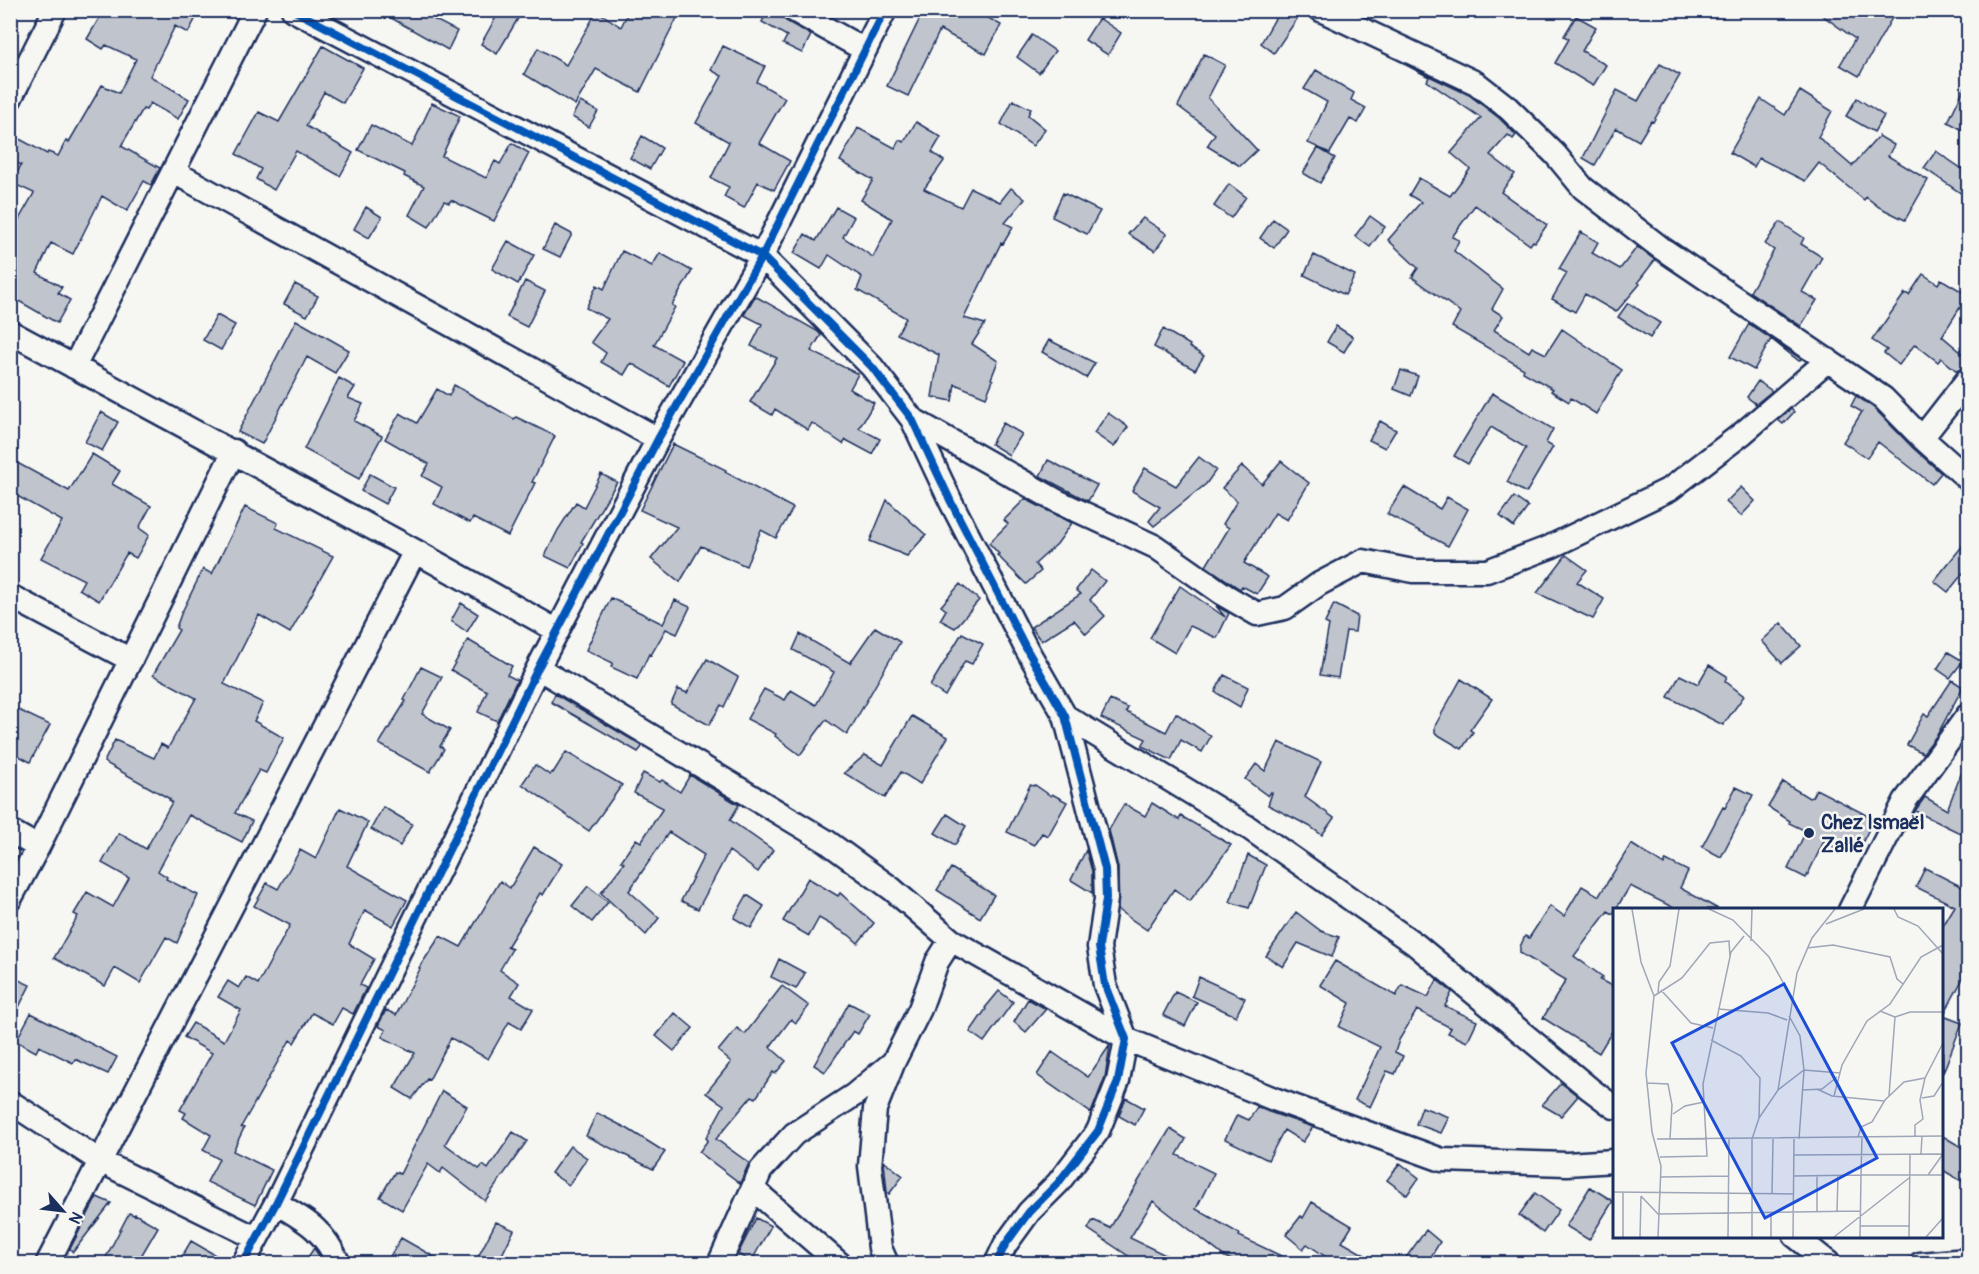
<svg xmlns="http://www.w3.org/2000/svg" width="1979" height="1274" viewBox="0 0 1979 1274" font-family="Pangolin,sans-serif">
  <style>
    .building { fill: #c0c4cd; stroke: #1b2f5e; stroke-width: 1.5 }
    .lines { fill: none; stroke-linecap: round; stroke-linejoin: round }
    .minor-casing { stroke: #1b2f5e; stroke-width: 27 }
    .minor { stroke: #f6f6f2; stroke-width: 22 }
    .cycleway-casing { stroke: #f6f6f2; stroke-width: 11 }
    .cycleway { stroke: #0057b8; stroke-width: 8 }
    .poi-dot { fill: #1b2f5e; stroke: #f6f6f2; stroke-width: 2 }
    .labels { text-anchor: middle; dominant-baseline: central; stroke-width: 5; stroke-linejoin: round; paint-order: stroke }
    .poi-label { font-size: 20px; font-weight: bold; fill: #1b2f5e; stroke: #f6f6f2; text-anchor: start }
    .inset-road { fill: none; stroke: #9ea6b7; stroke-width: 1.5 }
    .view { fill: #1d4ed8; fill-opacity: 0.15; stroke: #1d4ed8; stroke-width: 3 }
    .inset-edge { fill: none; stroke: #1b2f5e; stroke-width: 3 }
  </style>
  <rect width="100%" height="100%" fill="#f6f6f2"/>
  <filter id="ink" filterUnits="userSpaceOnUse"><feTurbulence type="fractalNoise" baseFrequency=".0167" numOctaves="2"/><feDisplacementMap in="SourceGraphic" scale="12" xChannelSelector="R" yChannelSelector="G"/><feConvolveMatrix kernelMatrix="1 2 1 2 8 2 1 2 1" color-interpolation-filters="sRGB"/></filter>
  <g filter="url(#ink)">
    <path class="building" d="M104,10H200L188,33L175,26L150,76L189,99L178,119L150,103L146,110L143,109L121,146L160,168L151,185L144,181L127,211L102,196L73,254L51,243L37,273L62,287L58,293L70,300L57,323L10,296V235L34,193L12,183L21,165L10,159V147L16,137L47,154L48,152L58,156L66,141L69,142L102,85L119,93L136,59L106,45L103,49L87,39Z
      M377,10H435L431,18L457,31L448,50Z
      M500,10H523L497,54L481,44Z
      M629,10H681L640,92L596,69L575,105L524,74L538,48L566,65L597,11L621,27Z
      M768,10L780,13L786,21L811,35L802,53L783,44L787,36L762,22Z
      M924,10H974L1001,25L986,54L940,30L908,96L887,86Z
      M1280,10H1303L1274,53L1261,43Z
      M1815,10H1884L1893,16L1859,76L1840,65L1855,39Z
      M1576,16L1596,27L1582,51L1606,65L1593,86L1555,63L1569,39L1564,36Z
      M1099,18L1121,33L1108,55L1085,40Z
      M1032,35L1055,51L1039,73L1017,57Z
      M323,46L363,68L343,103L324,92L306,126L353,153L340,176L296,151L274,190L256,179L261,169L236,154L259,112L279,122Z
      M723,46L765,66L757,82L785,98L759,143L790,161L774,190L758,182L744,208L724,197L729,187L711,178L729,142L696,123L722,76L711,70Z
      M1204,54L1225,65L1208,98L1257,150L1240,166L1207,146L1215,134L1178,106Z
      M1404,64L1469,95L1499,118L1516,135L1513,139L1508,135L1490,155L1515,174L1501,192L1547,225L1535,242L1533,241L1530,245L1475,205L1452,237L1459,240L1454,251L1503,289L1492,309L1503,316L1494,330L1529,352L1532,347L1546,354L1562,329L1622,370L1596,414L1571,398L1569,402L1551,391L1553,389L1523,372L1524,369L1452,327L1460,312L1412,277L1418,268L1388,240L1421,202L1409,195L1419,178L1450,196L1470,169L1451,153L1481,118L1427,81L1429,77Z
      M1660,64L1680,75L1653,122L1651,121L1639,141L1616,128L1595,165L1583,158L1617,90L1638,101Z
      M1316,70L1354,93L1351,100L1366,108L1358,123L1350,119L1330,153L1308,143L1327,102L1304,89Z
      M1968,80V133L1948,122Z
      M1800,91L1832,111L1818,137L1852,166L1879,136L1894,145L1888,156L1928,180L1905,220L1879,207L1866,197L1864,200L1819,163L1805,181L1759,158L1754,167L1730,153L1761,99L1785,115Z
      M1857,98L1884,116L1874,132L1846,116Z
      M1013,100L1031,109L1028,115L1045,129L1033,146L1001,124Z
      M580,102L598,111L589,127L572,117Z
      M432,103L460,116L442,156L486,178L495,161L500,164L512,143L529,153L494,221L451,200L449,203L444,201L429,227L409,215L424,186L404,176L405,173L358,150L371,125L412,146Z
      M916,122L941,137L932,152L944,161L924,189L961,207L971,188L1000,202L1011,188L1025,199L1005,223L1013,227L1003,244L1001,243L964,318L985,324L972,344L998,361L991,379L993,380L986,397L955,384L952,401L932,397L939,355L897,334L906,318L857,290L862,277L829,255L821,269L794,253L805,234L816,241L836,207L854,217L843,237L873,257L892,219L861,200L873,180L840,161L858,128L895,148L899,140L904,142Z
      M642,136L662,148L650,169L630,158Z
      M1318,148L1335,158L1320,183L1303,173Z
      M1936,151L1968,173V198L1924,168Z
      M1229,184L1246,197L1231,218L1214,206Z
      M1063,193L1100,211L1087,234L1052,217Z
      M366,207L382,217L369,238L354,229Z
      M1370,216L1385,227L1370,247L1355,236Z
      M1143,218L1167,234L1155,251L1128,234Z
      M1273,219L1287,229L1274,248L1260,238Z
      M1780,222L1804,238L1801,244L1822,257L1802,292L1817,300L1801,326L1750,292L1774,250L1765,244Z
      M555,225L572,234L560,257L543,249Z
      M1581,232L1598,242L1592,253L1620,269L1637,247L1655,260L1638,282L1640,284L1616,312L1585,294L1575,312L1552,299L1567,273L1559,269Z
      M508,241L534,255L518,284L492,269Z
      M622,251L652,266L660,253L692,271L672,305L675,307L654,345L683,361L669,386L631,363L624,375L601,362L606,353L591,342L608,319L586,308L597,285L604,289Z
      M1314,255L1355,275L1345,295L1304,275Z
      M1923,274L1938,284L1941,279L1968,295L1942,336L1968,358L1967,366L1957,371L1941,358L1938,362L1915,344L1899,365L1884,353L1887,350L1872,340L1905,293L1909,295Z
      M525,281L545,291L527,327L507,317Z
      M295,284L318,296L307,316L284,304Z
      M755,296L817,331L821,335L811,351L858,374L850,389L874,403L859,428L880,439L872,454L846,440L843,444L812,423L808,430L775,409L772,415L750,402L777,358L751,346L762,324L744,315Z
      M1628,303L1660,323L1650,338L1618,317Z
      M217,315L235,325L221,350L203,340Z
      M296,320L349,350L335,373L307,357L262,444L238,432Z
      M1749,324L1801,359L1799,361L1771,339L1754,370L1730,357Z
      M1336,326L1353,337L1344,352L1327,342Z
      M1163,329L1190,345L1189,347L1204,356L1195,370L1154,347Z
      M1049,340L1095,363L1086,378L1042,352Z
      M1401,370L1418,376L1411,396L1394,389Z
      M339,378L355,387L348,398L363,404L354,421L382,436L359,479L304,449Z
      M1758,381L1772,391L1756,404L1747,397Z
      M454,385L514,419L516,417L555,436L532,482L535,483L508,536L473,518L470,523L434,504L442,487L422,476L429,464L385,439L400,413L417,423L437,389L449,396Z
      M1492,393L1553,429L1546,443L1553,447L1526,493L1507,482L1526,448L1491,427L1468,464L1454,456Z
      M1856,396L1874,408L1913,448L1941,473L1932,484L1878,442L1867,458L1843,442L1862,412L1851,406Z
      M1791,409L1794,412L1783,424L1778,420Z
      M101,412L118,422L102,451L85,442Z
      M1108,413L1128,427L1114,447L1094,433Z
      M1380,421L1396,430L1385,448L1369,440Z
      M1003,423L1022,434L1009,455L991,444Z
      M673,444L726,470L725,472L793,508L776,538L761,530L746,566L701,546L680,582L651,559L677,527L640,510Z
      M92,454L120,471L112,484L151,506L139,528L149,535L136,558L127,553L99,601L79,589L84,580L41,558L62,521L10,492V459L69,491Z
      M1199,457L1216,470L1206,484L1154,526L1149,521L1160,507L1132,491L1145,468L1176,486Z
      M1048,460L1097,485L1088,501L1040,476Z
      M1281,461L1309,483L1287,520L1275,513L1244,563L1268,577L1257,594L1242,586L1240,589L1206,566L1229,528L1223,524L1237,501L1222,488L1242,466L1262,484Z
      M370,474L394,487L385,504L361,491Z
      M601,474L617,482L581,542L583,543L570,568L545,556L558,530L576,502L584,507Z
      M1404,487L1440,509L1447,497L1468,509L1448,546L1387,514Z
      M1741,487L1755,501L1741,516L1726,502Z
      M1514,497L1528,507L1514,527L1500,516Z
      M1025,499L1072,523L1057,544L1035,564L1041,571L1026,584L997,555L999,554L989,543L1008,524L1004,520Z
      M887,500L926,535L907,556L870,541Z
      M245,507L278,523L276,528L333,556L290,633L259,615L224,684L263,703L254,721L284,738L266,773L259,770L235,813L252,821L242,842L189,815L158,871L167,877L166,879L198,895L177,943L166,937L140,983L115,968L105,986L54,958L78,916L74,914L87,892L113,907L129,878L102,863L119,833L146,849L172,802L169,800L170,799L104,762L115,740L154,758L161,744L168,748L196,698L153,675L179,630L176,628L181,614L203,569L212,574Z
      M1968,539V567L1948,592L1934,581Z
      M1566,555L1587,570L1577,582L1604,599L1593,619L1537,593Z
      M1091,570L1105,581L1090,600L1105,616L1086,634L1074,620L1041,641L1031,627L1081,594L1076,590Z
      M960,584L979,600L955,628L940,620L946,610L941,606Z
      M1180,586L1225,617L1216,606L1229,613L1217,638L1190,626L1175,653L1150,638Z
      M611,598L663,624L675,600L690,607L677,634L666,629L651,655L649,654L637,679L611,667L613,663L586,650Z
      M461,603L478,614L467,632L451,621Z
      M1334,604L1357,616L1355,632L1346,631L1338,678L1320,675L1329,625L1325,623Z
      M1781,623L1801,646L1782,663L1762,641Z
      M875,627L900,642L847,735L826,720L800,755L775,736L776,734L747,719L764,689L785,700L791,690L816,705L834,672L793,650L800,634L850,663Z
      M962,633L983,644L972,664L965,661L945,696L930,686Z
      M468,640L512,666L507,675L517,680L497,721L478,712L487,691L451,670Z
      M1948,652L1963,661L1950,678L1937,669Z
      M707,659L738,677L724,707L721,705L709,725L671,704L678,689L687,693Z
      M1709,665L1727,676L1725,681L1744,696L1723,725L1668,697L1680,675L1698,684Z
      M421,667L442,677L422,714L450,730L440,746L444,749L430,772L379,744L406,701L404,700Z
      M1224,675L1248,687L1240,707L1215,692Z
      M1461,679L1492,699L1470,730L1473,732L1462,749L1435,733V726Z
      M1952,680L1963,687L1937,735L1923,753L1907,745L1924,714L1928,716Z
      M555,694L641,745L642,747L638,752L551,702Z
      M1110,700L1128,708L1126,712L1166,732L1176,713L1211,736L1202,752L1181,740L1171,760L1142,746L1146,739L1101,718Z
      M10,706L50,725L30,762L10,751Z
      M912,716L948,737L920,784L901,772L885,798L844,773L865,755L883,765Z
      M1279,742L1321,762L1305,797L1334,818L1322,835L1309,826L1268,805L1272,793L1271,792L1268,796L1245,779L1256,764L1265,771Z
      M566,752L622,785L589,831L522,784L535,765L550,775L552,772L553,773Z
      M1967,759H1968V837L1915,811L1925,797L1947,810Z
      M643,773L660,782L662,780L680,792L690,775L739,805L730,820L773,850L758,872L729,851L698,909L681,901L704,855L669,832L629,891L659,918L646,935L601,893L624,863L621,861L636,839L641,842L663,808L634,793Z
      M1783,782L1809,798L1812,797L1816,789L1874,819L1862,843L1851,838L1842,853L1824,841L1806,878L1788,869L1806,831L1789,823L1790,821L1768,807Z
      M1030,785L1034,786L1035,785L1051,796L1052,794L1067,802L1048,836L1042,833L1034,845L1007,832Z
      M1736,787L1753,795L1721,857L1702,847L1723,807L1725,808Z
      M1152,803L1179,820L1181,816L1231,845L1190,901L1174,889L1147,930L1118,910V868L1109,830L1124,804L1145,816Z
      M383,807L412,824L400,846L371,829Z
      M340,808L368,822L347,866L407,900L393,926L365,910L349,944L374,959L360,985L366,988L353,1014L342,1008L333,1024L312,1013L294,1043L290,1040L241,1127L244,1128L233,1151L272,1170L255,1205L207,1182L219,1159L203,1150L211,1135L183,1118L186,1113L180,1110L212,1053L184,1037L193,1023L224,1041L241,1010L218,997L228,981L239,988L246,977L258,984L290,925L254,906L267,883L278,889L300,850L316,859Z
      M947,814L966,826L955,845L935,833Z
      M1631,844L1664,865L1666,860L1688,871L1680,888L1718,909H1676L1630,886L1613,914L1608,911L1574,956L1603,977L1600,980L1614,987V1028L1599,1053L1543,1018L1566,980L1520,953V947L1525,936L1529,938L1550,906L1564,916L1582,886L1599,896Z
      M534,847L562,864L543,895L540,893L507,947L512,949L500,970L519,983L511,996L533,1009L521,1029L509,1022L488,1059L451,1038L429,1080L427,1079L412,1099L394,1088L415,1053L382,1037L386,1030L378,1026L386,1010L396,1015L420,969L419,968L440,936L461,947L500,881L510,888Z
      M1086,850L1092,871V893L1071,880Z
      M1248,855L1266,865L1249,908L1230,902Z
      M951,868L994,895L980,918L937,890Z
      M1925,868L1966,889L1968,884V969L1943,1016L1962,1023L1943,1073L1941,929L1955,906L1916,887Z
      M808,878L838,896L840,893L874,923L858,943L849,935L819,918L809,936L783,921Z
      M588,886L608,902L592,922L572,906Z
      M747,895L764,906L751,928L734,918Z
      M1296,912L1321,931L1339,937L1332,957L1298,943L1283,967L1266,956Z
      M779,959L805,973L796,989L771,977Z
      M1335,961L1396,996L1402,985L1428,997L1437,980L1452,992L1445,1006L1477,1021L1467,1042L1448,1033L1451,1028L1417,1010L1399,1040L1395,1052L1403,1056L1395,1074L1387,1071L1370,1107L1355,1100L1380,1047L1339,1027L1350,1003L1320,985Z
      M10,976L30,985L10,1025Z
      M1199,977L1245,998L1236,1016L1192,996Z
      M782,986L809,1006L796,1023L791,1019L770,1047L786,1061L775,1074L773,1072L756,1098L752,1096L716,1139L749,1163L740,1183L699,1152L708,1140L706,1138L724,1105L706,1093L731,1062L718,1051L737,1028L745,1034Z
      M999,991L1013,1002L984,1042L970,1032L986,1009L985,1008Z
      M1175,992L1197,1002L1185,1026L1163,1015Z
      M1028,999L1046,1009L1026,1032L1014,1022Z
      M849,1003L870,1014L858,1034L853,1031L825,1072L814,1065Z
      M31,1013L117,1057L108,1074L75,1059L73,1063L39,1046L36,1052L16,1041Z
      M675,1013L693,1028L674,1051L656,1036Z
      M1110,1045L1105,1077L1091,1113L1037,1075L1052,1052L1088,1077Z
      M1561,1083L1578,1096L1561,1116L1542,1105Z
      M442,1091L467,1106L445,1144L479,1169L483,1165L488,1169L513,1132L527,1141L485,1201L443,1168L440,1173L428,1164L402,1210L380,1197L395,1172L400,1174Z
      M1126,1098L1144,1108L1135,1125L1119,1116Z
      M1257,1107L1269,1112L1313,1127L1303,1142L1284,1130L1268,1160L1225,1139L1237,1115L1249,1120Z
      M1422,1107L1449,1117L1441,1133L1416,1124Z
      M597,1113L628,1129L665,1152L653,1169L586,1136Z
      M1170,1129L1186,1139L1177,1155L1214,1173L1196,1209L1240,1234L1239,1236L1296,1263H1238L1225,1257L1153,1201L1130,1238L1182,1263H1139L1088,1229L1093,1220L1110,1228Z
      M1941,1135L1968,1151V1185L1941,1169Z
      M570,1146L587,1158L569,1185L551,1173Z
      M884,1161L903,1176L889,1194L887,1192Z
      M1400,1163L1419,1178L1407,1195L1387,1180Z
      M1590,1187L1613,1201L1589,1240L1566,1226Z
      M1535,1193L1559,1210L1543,1233L1519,1215Z
      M97,1197L111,1203L73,1252L70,1249Z
      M1312,1202L1352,1226L1342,1242L1379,1263H1335L1307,1244L1303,1249L1286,1235L1301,1216L1303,1218Z
      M129,1213L134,1215L135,1214L158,1227L137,1263H103Z
      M756,1218L771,1226L751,1262L738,1254Z
      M496,1222L514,1230L498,1263H475Z
      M1426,1230L1440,1242L1427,1263H1402Z
      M401,1238L445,1263H386Z
      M191,1241L229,1263H178Z
      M314,1248L321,1259L324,1263H319L308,1257Z"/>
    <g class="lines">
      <defs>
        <path id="minor" d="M293,10L762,256L872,367L912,419L951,502L1026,648L1065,716L1105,869L1106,899L1099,947L1105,985L1126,1039L1118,1081L1098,1131L1058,1183L1029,1212L1005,1245L996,1264
          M793,10L865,50
          M1321,10L1476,83L1508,108L1555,154L1583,188L1661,248L1883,398L1922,438L1968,479
          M10,99L55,10
          M174,172L658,439
          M10,332L415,551L558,631
          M74,367L255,10
          M912,419L1057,501L1156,547L1226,596L1257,614L1285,608L1319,584L1363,561L1413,571H1487L1550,547L1670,489L1743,433L1828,360
          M1922,438L1968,379
          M10,596L131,660
          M538,668L826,841L892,889L951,940L1126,1039L1274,1099L1442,1160L1567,1164L1614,1161
          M1065,716L1249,828L1415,944L1590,1089L1614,1107
          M10,831L38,847
          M10,899L38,847L234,451
          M1850,910L1905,801L1968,715
          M10,1102L100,1161L256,1238
          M753,1189L840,1264
          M276,1203C307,1221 324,1230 339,1264
          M1795,1236L1830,1264
          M47,1264L415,551
          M243,1264L276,1203L538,668L658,439L762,256L885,10
          M719,1264L761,1170L794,1134L854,1095L891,1064
          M887,1264L880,1248L870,1166L875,1109L894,1061L920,1009L937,962L951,940
          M1920,1264L1968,1260"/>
      </defs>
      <use href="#minor" class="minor-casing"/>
      <use href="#minor" class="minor"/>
      <defs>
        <path id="cycleway" d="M293,10L762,256L872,367L912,419L951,502L1026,648L1065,716L1105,869L1106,899L1099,947L1105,985L1126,1039L1118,1081L1098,1131L1058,1183L1029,1212L1005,1245L996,1264
          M243,1264L276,1203L538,668L658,439L762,256L885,10"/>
      </defs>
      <use href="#cycleway" class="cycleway-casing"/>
      <use href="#cycleway" class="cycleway"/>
    </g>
  </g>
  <circle class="poi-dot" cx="1809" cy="833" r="6"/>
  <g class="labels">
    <g class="poi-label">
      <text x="1821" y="822">Chez Ismaël<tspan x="1821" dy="23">Zallé</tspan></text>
    </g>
  </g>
  <g transform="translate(1613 908)">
    <rect width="330" height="330" fill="#f6f6f2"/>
    <path class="inset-road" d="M19,1L28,54L41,88L33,165L39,224L48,258L45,329M96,1L120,12L156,49L177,87M281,1L285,9L305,18L330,46M213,16L251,1M138,33L139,1M194,40L220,37L277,49L284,71L290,76M48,82L78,115L100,120M45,85L46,74L57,58L66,1M41,88L69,70L97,35L116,33L117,49M105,101L155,105L174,112M267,103L282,109L276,188M176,108L187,128L191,162L186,231M282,109L297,104H330M98,132L128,148L147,170L146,210M34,175L55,176L59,197L57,231M204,181L219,188L271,193M165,182L184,65L199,30L222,1M190,182L209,181L224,169M221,188L229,157L254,113L277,96L308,49L330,37M309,190L321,188L330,174M60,206L72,198L91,194M302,228V217L310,211L307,192L312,170L330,135M245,229L248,219L259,214L272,192L291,174L312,170M44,231L330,228M308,246L309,228M181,247L330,246M47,249L94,248L90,176L118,44L131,28M204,267V303M315,267L330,246M181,268L248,267L249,229M48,269L116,268M0,284L181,286M159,286L160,231M28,288L45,306L247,303M224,303L225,267M247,318H297M10,329V284M27,329L28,288M115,329L116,231M139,329V231L146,210L165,182L191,162L227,165M158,329V304M180,329L181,231M221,329L296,270M247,329L248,267H330M296,329L297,246M313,329L330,310"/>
    <path class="view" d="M171,76L264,250L152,310L59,135Z"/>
    <rect width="330" height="330" class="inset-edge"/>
  </g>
  <rect width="1979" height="1274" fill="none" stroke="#f6f6f2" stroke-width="36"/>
  <rect x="18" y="18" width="1943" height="1238" fill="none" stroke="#1b2f5e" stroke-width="2" filter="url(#ink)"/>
  <g transform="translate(63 1211) rotate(118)" stroke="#f6f6f2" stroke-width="4.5" paint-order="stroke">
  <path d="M0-4.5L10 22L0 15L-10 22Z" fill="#1b2f5e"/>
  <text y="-9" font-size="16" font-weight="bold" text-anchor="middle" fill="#1b2f5e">N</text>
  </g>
</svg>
